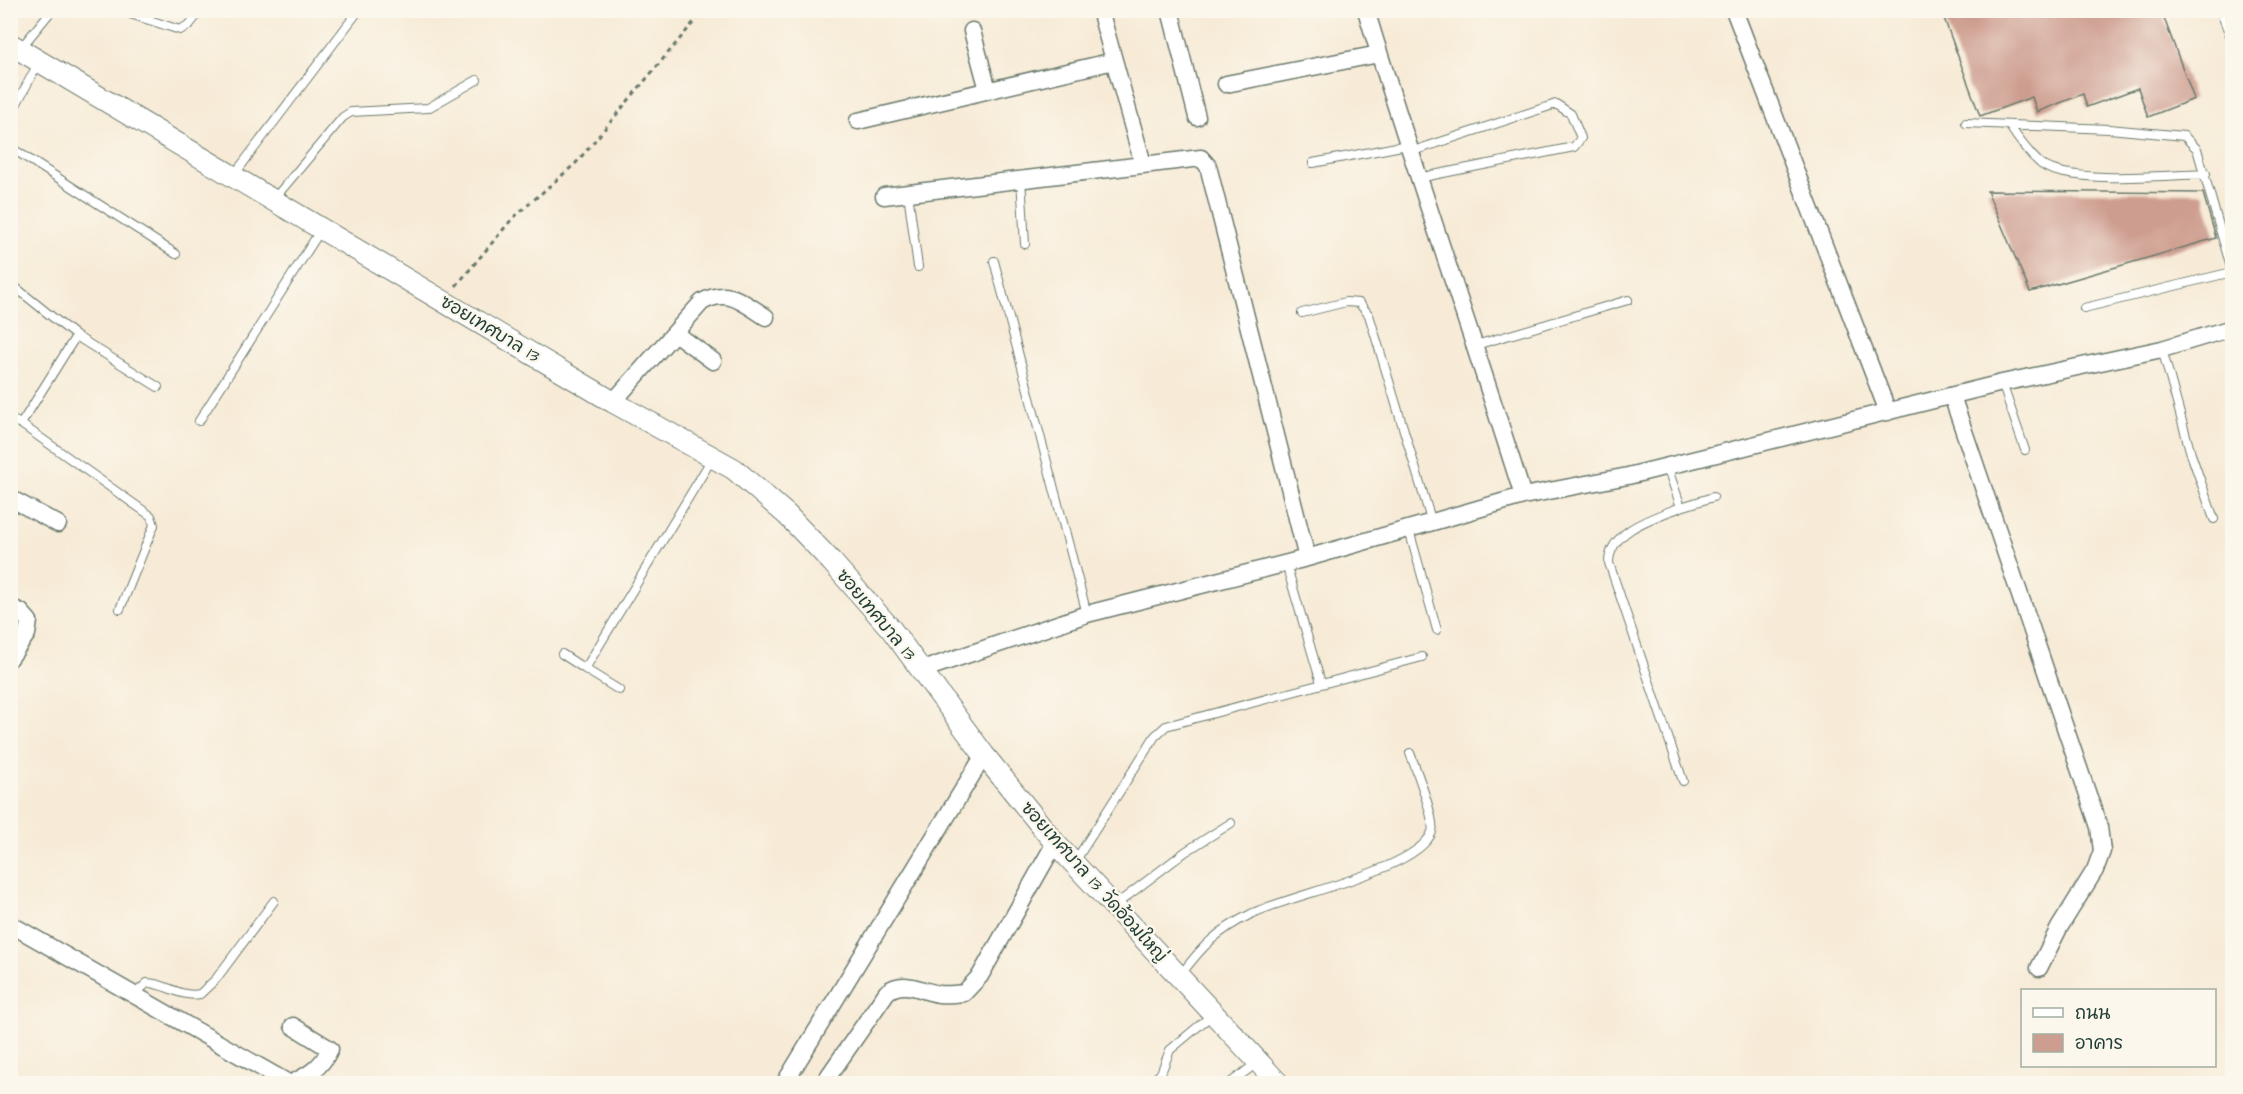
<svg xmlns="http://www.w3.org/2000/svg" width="2243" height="1094" viewBox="0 0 2243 1094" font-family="'Architects Daughter','Playpen Sans Thai',sans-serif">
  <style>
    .building { fill: #cd9d8f }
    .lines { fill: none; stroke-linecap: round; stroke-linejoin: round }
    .service-casing { stroke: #6b7a6d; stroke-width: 10 }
    .minor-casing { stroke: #6b7a6d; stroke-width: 19 }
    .tertiary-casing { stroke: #6b7a6d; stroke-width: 23 }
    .path { stroke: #6b7a6d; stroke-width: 3; stroke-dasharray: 4.5 4.5; stroke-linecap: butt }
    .service { stroke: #fff; stroke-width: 8 }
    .minor { stroke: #fff; stroke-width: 16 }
    .tertiary { stroke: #fff; stroke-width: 21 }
    .labels { text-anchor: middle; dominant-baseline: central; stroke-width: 5; stroke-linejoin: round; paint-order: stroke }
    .street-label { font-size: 18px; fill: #1f3d34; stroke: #fbf7ec }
  </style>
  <rect width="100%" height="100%" fill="#fbf7ec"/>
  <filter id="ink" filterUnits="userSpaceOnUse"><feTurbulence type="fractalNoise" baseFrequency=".0167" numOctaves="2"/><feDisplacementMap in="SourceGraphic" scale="12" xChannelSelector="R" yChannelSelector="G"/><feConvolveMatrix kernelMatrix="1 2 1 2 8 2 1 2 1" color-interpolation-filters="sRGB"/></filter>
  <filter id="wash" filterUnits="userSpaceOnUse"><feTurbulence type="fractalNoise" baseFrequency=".008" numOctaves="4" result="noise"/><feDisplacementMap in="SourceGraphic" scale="24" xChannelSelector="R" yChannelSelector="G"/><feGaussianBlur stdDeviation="1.35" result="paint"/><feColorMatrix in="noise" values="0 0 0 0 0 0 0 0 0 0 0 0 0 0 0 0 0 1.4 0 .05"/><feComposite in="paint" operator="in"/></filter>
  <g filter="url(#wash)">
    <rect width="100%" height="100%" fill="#f7ebd7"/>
    <g id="blocks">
      <path class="building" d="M1941,10H2161L2194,99L2148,117L2138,88L2087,107L2083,94L2037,112L2032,97L1980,116Z
        M1987,191L2203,193L2216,238L2030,292Z"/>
    </g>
  </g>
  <g filter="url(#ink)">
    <use href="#blocks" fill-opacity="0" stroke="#6b7a6d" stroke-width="1.5"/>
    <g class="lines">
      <defs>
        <path id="service" d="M118,10L180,30L190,24L201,10
          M2220,10L2232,40
          M2223,17L2232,14
          M20,49L52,10
          M10,116L39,62
          M1966,123L2109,129L2184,136L2197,149L2232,271
          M2009,125C2018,139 2028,153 2041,164C2069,185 2170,175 2206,174
          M10,147L176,254
          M1410,152L1556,104L1571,114L1581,138L1574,147L1418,178
          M1313,163L1407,145
          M234,175L359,10
          M1021,179L1025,244
          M908,193L918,267
          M273,200L343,117L351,112L428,108L477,80
          M994,261L1087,614
          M10,283L76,336L21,424L10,419
          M2084,308L2232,272
          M1302,313L1346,302L1359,303L1369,315L1432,523
          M76,336L158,387
          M1476,345L1628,300
          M2162,349L2191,454L2214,519
          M2002,383L2025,450
          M199,421L322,228
          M21,424L151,516L154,525L120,609
          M1667,466L1681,507L1713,497
          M1681,507C1656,517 1609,530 1609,563L1683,781
          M1409,530L1437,630
          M1286,564L1321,683
          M562,654L585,669L713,457
          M585,669L619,690
          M1074,863L1155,736L1166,726L1422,657
          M1114,906L1185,852L1231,823
          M1180,976C1202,946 1217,931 1251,914C1288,895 1417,871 1432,832C1436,820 1415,767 1410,753
          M135,994L147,983C166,983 180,998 200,994L216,979L274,901
          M1150,1084L1161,1073L1170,1050L1213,1014
          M1229,1084L1258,1062"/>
        <path id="minor" d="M1100,10L1143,164
          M1170,10L1197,117
          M1366,10C1415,173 1472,333 1523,496
          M1734,10L1888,412
          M972,31L988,90
          M1226,84L1379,54
          M858,121L1114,61
          M884,196L1201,158L1208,166L1307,558
          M675,333L713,361
          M1952,396L2099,827L2102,851L2095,870L2059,928L2039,968
          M613,402L702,302C729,287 743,303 766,317
          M10,498L58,524
          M10,607L21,612L29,621L27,634L10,658
          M922,670L1087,614L1307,558L1523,496L1628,476L2002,383L2162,349L2232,328
          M10,924L290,1084
          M290,1084C309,1075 321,1068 330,1049L293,1026
          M784,1084L984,755
          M823,1084L887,992C903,979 921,991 939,994C947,995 956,994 964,993L980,976L1055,843"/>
        <path id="tertiary" d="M10,44L613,402L734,469L787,515L831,561L891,629L984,755L1055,843L1279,1084"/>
      </defs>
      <use href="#service" class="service-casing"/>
      <use href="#minor" class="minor-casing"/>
      <use href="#tertiary" class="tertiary-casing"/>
      <path class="path" d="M456,286L512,219L576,163L704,10"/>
      <use href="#service" class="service"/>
      <use href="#minor" class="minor"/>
      <use href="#tertiary" class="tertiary"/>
    </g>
  </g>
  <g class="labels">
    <g class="street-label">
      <text transform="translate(490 329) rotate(31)">ซอยเทศบาล 13</text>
      <text transform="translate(876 615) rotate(50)">ซอยเทศบาล 13</text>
      <text transform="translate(1094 882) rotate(48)">ซอยเทศบาล 13 วัดอ้อมใหญ่</text>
    </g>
  </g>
  <rect width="2243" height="1094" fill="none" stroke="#fbf7ec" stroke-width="36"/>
  <rect x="2021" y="989" width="195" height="78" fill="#fbf7ec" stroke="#a3ada2" stroke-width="1.5"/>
  <rect x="2033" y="1008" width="30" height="9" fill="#ffffff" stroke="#a3ada2" stroke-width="1.5"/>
  <text x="2075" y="1019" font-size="18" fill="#1f3d34">ถนน</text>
  <rect x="2033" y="1034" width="30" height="18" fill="#cd9d8f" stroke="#a3ada2" stroke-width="1.5"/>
  <text x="2075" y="1049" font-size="18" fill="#1f3d34">อาคาร</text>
</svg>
